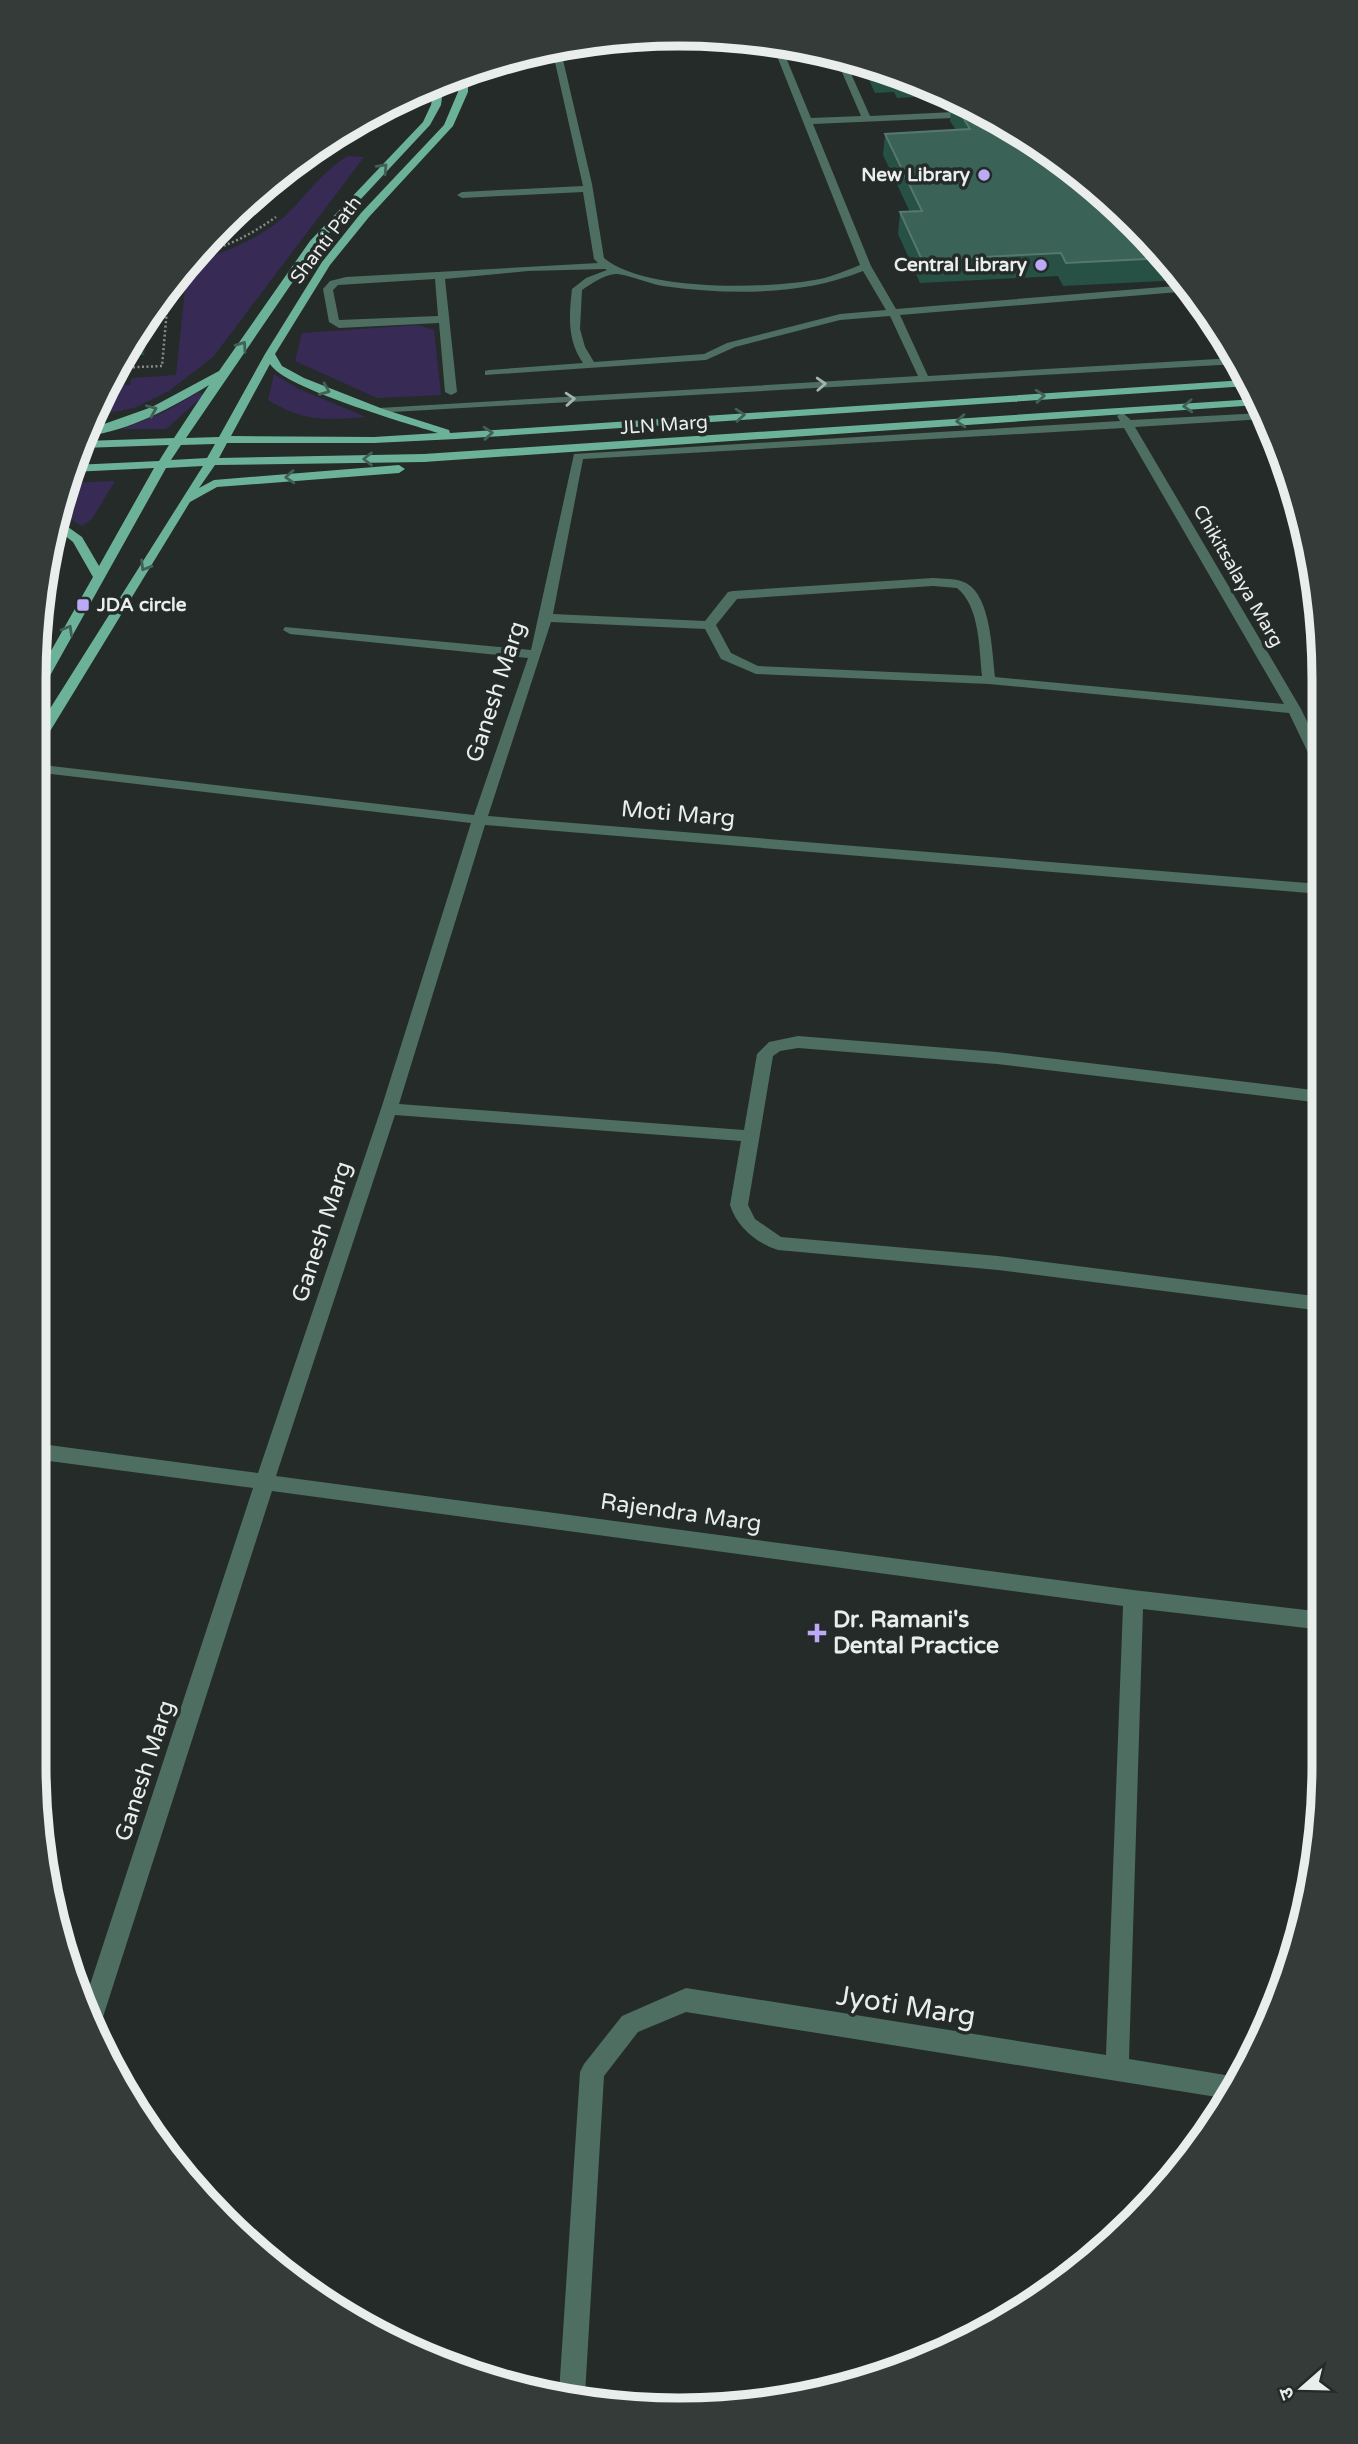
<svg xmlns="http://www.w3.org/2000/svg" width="1358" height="2444" viewBox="0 0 1358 2444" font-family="'Varela Round','Noto Sans Devanagari',sans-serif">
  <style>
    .green { fill: #372b56 }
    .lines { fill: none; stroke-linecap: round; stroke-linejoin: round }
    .path { stroke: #878c8a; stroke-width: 2.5; stroke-dasharray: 2 2.5; stroke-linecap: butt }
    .minor { fill: #4d6e61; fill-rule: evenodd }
    .major { fill: #6cb299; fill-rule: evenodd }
    .wall { fill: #265144 }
    .shaded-wall { fill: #1c3b31 }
    .building { fill: #3b6256; stroke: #56776d; stroke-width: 2 }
    .oneway { stroke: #416156 }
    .oneway2 { stroke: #a3b4ad }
    .poi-dot { fill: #bcaaf6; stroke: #242b29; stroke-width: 2.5 }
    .labels { text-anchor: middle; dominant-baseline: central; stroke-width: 7; stroke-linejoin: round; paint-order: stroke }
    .far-poi-label { font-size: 19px; font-weight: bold; fill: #e9edeb; stroke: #242b29; text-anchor: end }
    .far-street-label { font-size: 19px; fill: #e9edeb; stroke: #242b29 }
    .street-label { font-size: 23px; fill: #e9edeb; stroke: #242b29 }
    .poi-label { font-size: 23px; font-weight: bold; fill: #e9edeb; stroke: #242b29; text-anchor: start }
    .near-street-label { font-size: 28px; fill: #e9edeb; stroke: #242b29 }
    .rim { fill: none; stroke: #e9edeb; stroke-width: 9 }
  </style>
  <rect width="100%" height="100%" fill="#242b29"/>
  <path class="green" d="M348,156L364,157L213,357L169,391L134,408L95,416L107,386L130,385L132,378L176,375L188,261C220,257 267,235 289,212C308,193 325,169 348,156Z
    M418,325L434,330L441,395L377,398L295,361L302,333Z
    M274,374L299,389L366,417C325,420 304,422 268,400Z
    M199,392L204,395L166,429H122L164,412Z
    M115,481L92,519L82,526L56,510L67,483Z"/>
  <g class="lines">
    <path class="path" d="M193,253C225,249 250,235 276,217
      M115,368L162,366L169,287"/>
    <path class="minor" d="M771,41L780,43L811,118L861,116L835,56L844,58L870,116L975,111L980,114L975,117L813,124L871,266L896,309L1187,285L1191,291L900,315L928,376L1234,358L1238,364L375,413V409L379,408L918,376L890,316L840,320L735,347L706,360L485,375V371L489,370L583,363C567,340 569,316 572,289L586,278L607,270L605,269L528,271L445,279L457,392L451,395L445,392L439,323L339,328L329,322L323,289L330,281L346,277L598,263L594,259L583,192L462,198L457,195L462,192L583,186L552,49L560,47L592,184L604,258C644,292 769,289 820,279C834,276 847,270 860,265ZM863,271L886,310L840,314L727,343L704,354L594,362L585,347L580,329L582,290C591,284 605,274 616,274C626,274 650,284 663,286C729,295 801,296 863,271ZM435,279L438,316L339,320L333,290L338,285Z
      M512,55L519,54L518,61H496Z
      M1123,413L1131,420L1262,413L1265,419L1135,427L1301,709L1320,748V767L1313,763L1289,713L989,684L756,674L721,659L705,629L551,622L488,816L1320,884V894L485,825L399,1104L744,1130L757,1054L769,1042L798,1036L997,1052L1321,1091V1103L997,1064L798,1048L780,1051L773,1056L748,1205L755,1219L781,1237L998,1256L1322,1297V1311L998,1270L778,1250C756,1243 737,1227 730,1205L741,1141L395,1115L276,1476L1133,1590L1323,1612V1630L1143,1609L1129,2059L1243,2078L1229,2099L686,2012L638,2032L604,2076L585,2395L559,2393L580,2072L584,2064L622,2016L686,1988L1106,2055L1123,1606L272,1491L103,2017L96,2026L84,2003L253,1488L34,1459V1443L258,1473L381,1109L471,823L34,772V764L474,815L528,658L290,634L283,630L285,627L531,650L574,454L1120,421L1117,416ZM1124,428L1284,704L995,677C992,652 991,596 966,583C957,578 943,579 933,578L733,591L728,592L705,621L553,614L583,459ZM933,586L957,588C980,607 979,648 982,676L758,666L731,653L716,625L737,599Z"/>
    <path class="major" d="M468,72V92L453,126L369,217L330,265L275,354L282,366L304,378L383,409L449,430L450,433L1245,380L1248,386L456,439L374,443H227L219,458L424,454L1255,399L1258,405L424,462L215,465L199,488L214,480L399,465L405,469L399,473L217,487L190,502L41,746L34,750V734L203,466L166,468L42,690L35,694V679L93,577L73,542L53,526L54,517L82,537L99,566L154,468L72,472L74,465L159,461L169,445L82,448L84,441L174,438L209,385C173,407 129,431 87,436L90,429L152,407L219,371L310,241L423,122L431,105L435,84L444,81L441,105L430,125L318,245L186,438L219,437L265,354L322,262L361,213L444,125L458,92L460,75ZM270,364C284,388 406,423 438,433L374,437L231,436ZM215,444L207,458L171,460L181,445Z"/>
  </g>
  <path class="wall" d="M860,61L887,68L1002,120L1135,222L1183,280L1063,286L1058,276L920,283L898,234L900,212H910L883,155L885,134L956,130L950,121L951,110H944L936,96L897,98L894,92L875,93Z
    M150,314L144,355L120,356Z"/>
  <path class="shaded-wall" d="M150,314L144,355L139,331L140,328Z"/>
  <path class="building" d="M873,64L887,68L895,71L877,72Z
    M896,72L907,77H899Z
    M952,99H956L1002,120L1135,222L1165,258L1066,263L1061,253L922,260L900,212L922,211L885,134L970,129Z"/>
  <defs><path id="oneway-chevron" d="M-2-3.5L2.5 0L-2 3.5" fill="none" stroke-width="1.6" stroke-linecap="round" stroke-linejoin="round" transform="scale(1.75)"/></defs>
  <g class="oneway">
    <use href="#oneway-chevron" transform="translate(383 168) rotate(-47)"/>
    <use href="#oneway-chevron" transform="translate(242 346) rotate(-55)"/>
    <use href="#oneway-chevron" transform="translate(325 390) rotate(22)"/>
    <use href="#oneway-chevron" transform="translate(1040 396) rotate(-4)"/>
    <use href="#oneway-chevron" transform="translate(1188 406) rotate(177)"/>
    <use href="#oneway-chevron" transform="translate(152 410) rotate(-23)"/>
    <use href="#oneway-chevron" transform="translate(740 415) rotate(-4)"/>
    <use href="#oneway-chevron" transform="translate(961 421) rotate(176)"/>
    <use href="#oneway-chevron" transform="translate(488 433) rotate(-4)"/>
    <use href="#oneway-chevron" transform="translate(368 459) rotate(180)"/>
    <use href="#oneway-chevron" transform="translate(290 477) rotate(176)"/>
    <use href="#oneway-chevron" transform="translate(145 566) rotate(121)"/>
    <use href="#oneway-chevron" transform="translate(68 630) rotate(-60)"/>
  </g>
  <g class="oneway2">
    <use href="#oneway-chevron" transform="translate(821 384) rotate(-3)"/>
    <use href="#oneway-chevron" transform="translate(570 399) rotate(-4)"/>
  </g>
  <g class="poi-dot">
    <circle cx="984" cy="175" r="7"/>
    <circle cx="1041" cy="265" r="7"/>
    <rect x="76" y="598" width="14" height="14" rx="3.5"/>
    <path d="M813.5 1622.5h7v7h7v7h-7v7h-7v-7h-7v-7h7z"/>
  </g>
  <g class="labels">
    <g class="far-poi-label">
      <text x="970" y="175">New Library</text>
      <text x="1027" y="265">Central Library</text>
      <text x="97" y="605" text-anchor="start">JDA circle</text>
    </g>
    <g class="far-street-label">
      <text transform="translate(326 240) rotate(-53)">Shanti Path</text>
      <text transform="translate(664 425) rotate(-4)">JLN Marg</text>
      <text transform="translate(1238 576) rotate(60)">Chikitsalaya Marg</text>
    </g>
    <g class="street-label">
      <text transform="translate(496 692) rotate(-72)">Ganesh Marg</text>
      <text transform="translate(678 814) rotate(5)">Moti Marg</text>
      <text transform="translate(322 1232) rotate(-72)">Ganesh Marg</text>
      <text transform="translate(681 1513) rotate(8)">Rajendra Marg</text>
      <text transform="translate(145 1771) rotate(-72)">Ganesh Marg</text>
    </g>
    <g class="poi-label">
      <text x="833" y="1620">Dr. Ramani's<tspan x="833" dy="26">Dental Practice</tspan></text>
    </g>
    <g class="near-street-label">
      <text transform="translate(906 2006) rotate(9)">Jyoti Marg</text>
    </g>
  </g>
  <path d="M0 0H1358V2444H0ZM679 46H679A633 633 0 0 1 1312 679V1765A633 633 0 0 1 679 2398H679A633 633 0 0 1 46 1765V679A633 633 0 0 1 679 46Z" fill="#343b39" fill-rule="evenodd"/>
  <path class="rim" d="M679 46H679A633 633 0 0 1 1312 679V1765A633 633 0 0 1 679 2398H679A633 633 0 0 1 46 1765V679A633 633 0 0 1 679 46Z"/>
  <g transform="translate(1302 2388) rotate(250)" stroke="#242b29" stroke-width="5" paint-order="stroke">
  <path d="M0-5L12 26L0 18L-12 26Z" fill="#e9edeb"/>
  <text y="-10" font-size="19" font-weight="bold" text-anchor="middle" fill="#e9edeb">उ</text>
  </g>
</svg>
